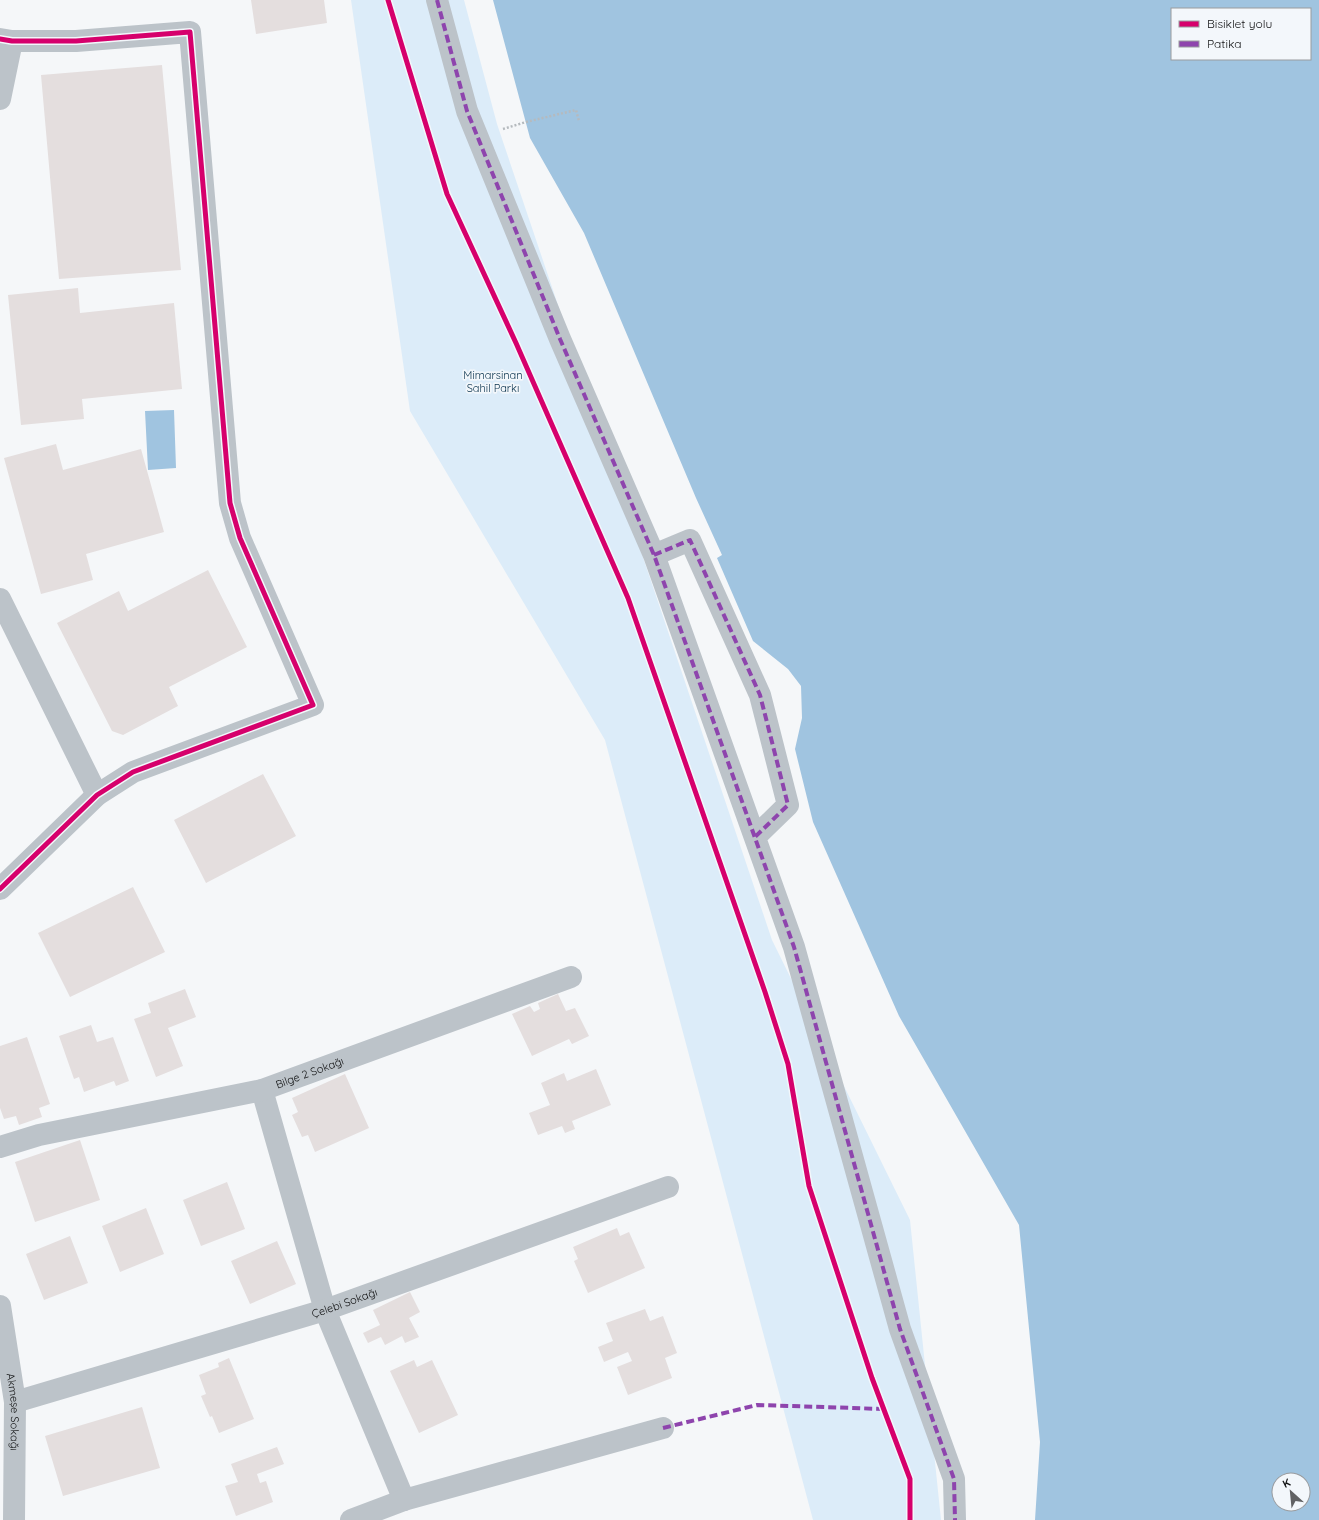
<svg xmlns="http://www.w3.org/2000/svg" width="1319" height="1520" viewBox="0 0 1319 1520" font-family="Quicksand,sans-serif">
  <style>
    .green { fill: #dcecf9 }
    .water { fill: #a0c4e0; fill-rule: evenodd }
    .building { fill: #e4dede }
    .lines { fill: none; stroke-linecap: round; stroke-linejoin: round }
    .path { stroke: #b5babe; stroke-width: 2.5; stroke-dasharray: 2 2; stroke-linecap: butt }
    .pedestrian { stroke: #bcc3c9; stroke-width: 22 }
    .minor { stroke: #bcc3c9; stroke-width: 22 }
    .quiet { stroke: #8e44ad; stroke-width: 4; stroke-dasharray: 8 4; stroke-linecap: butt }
    .cycleway-casing { stroke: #f3f7fb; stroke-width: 8 }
    .cycleway { stroke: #d6006c; stroke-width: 5 }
    .labels { text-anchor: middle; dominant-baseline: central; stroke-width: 3.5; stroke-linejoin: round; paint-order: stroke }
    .park-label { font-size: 11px; fill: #06304b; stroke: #f3f7fb }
    .street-label { font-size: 11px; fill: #111213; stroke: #f3f7fb }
  </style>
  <rect width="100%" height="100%" fill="#f5f7f9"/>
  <path class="green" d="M351,0H464L497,124L772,940L910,1220L941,1520H813L605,740L410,411Z"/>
  <path class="water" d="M493,0H1319V1520H1035L1040,1442L1019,1225L899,1016L813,822L795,749L802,718L801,686L788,669L753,641L717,558L722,555L696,498L584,233L530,138ZM1172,9H1310V59H1172ZM1279,1480H1303V1504H1279Z
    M174,410L176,468L148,470L145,411Z"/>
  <path class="building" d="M251,0H324L327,23L256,34Z
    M162,65L181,270L59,279L41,75Z
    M78,288L80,313L174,303L182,389L82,399L84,419L21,425L8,295Z
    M56,444L63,470L141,449L164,532L86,554L93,580L41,594L4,458Z
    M208,570L247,647L169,687L178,706L123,735L112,731L57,623L119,591L128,611Z
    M263,774L296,836L206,883L174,820Z
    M133,887L165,952L70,997L38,933Z
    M185,989L196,1017L168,1028L183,1066L156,1077L134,1019L151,1013L148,1003Z
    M558,994L566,1011L575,1008L589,1036L572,1044L569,1039L532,1056L512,1014L530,1006L534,1012L540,1009L538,1003Z
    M91,1025L97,1042L113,1037L129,1081L116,1086L114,1081L84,1092L79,1077L74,1079L59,1036Z
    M27,1037L50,1104L39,1108L42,1117L19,1125L16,1116L4,1119L0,1108V1046Z
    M596,1069L611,1105L572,1121L575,1129L565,1133L562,1126L538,1135L529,1113L550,1105L541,1083L564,1073L567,1081Z
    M345,1074L369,1128L315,1152L308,1135L302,1137L292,1115L298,1112L292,1098Z
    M80,1140L100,1200L35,1222L15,1162Z
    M227,1182L245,1229L201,1246L183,1200Z
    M146,1208L164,1254L120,1272L102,1226Z
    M617,1228L620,1236L629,1232L645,1268L588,1293L574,1261L578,1259L573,1247Z
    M70,1236L88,1283L44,1300L26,1254Z
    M277,1241L296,1284L250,1304L231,1261Z
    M410,1292L420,1312L409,1318L419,1337L405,1343L402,1336L385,1345L381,1337L368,1343L363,1333L380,1325L373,1310Z
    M645,1309L650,1321L663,1316L677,1353L665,1358L672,1378L628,1395L617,1367L632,1361L628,1352L604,1362L598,1347L613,1341L606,1323Z
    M229,1358L254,1419L219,1433L212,1416L210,1417L201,1396L206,1394L199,1375L219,1367L218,1363Z
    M414,1360L417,1367L432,1360L458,1415L419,1433L390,1371Z
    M142,1407L160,1468L63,1496L45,1436Z
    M277,1447L284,1464L257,1474L260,1483L266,1481L273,1502L236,1516L225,1486L238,1482L231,1464Z"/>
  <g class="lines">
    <path class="path" d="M503,129L526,122L576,110L579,121"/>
    <path class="pedestrian" d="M437,0L467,111L560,339L654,555L794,947L900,1329L954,1479L955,1520
      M654,555L690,540L760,695L788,805L755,837"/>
    <g class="minor">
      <path d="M0,39L12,41H76L190,32L230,503L240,538L313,705L133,772L97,795L0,889"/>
      <path d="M0,99L12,41"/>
      <path d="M0,599L97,795"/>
      <path d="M262,1090L325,1310L404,1500"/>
      <path id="s1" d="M0,1147L39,1135L262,1090L571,977"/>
      <path id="s2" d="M0,1306L15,1402L14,1520"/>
      <path id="s3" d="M15,1402L325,1310L668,1187"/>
      <path d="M351,1520L404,1500L663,1428"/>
    </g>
    <path class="quiet" d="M437,0L467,111L560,339L654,555L794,947L900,1329L954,1479L955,1520
      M654,555L690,540L760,695L788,805L755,837
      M663,1428L757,1405L884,1409"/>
    <defs>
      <path id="cycleway" d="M388,0L447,194L516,343L628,598L765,992L788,1064L809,1186L872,1378L910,1479V1520
        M0,39L12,41H76L190,32L230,503L240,538L313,705L133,772L97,795L0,889"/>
    </defs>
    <use href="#cycleway" class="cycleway-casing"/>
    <use href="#cycleway" class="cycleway"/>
  </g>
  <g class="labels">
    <g class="park-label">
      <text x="493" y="375">Mimarsinan<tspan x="493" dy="13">Sahil Parkı</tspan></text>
    </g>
    <g class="street-label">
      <text stroke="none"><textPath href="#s1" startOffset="319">Bilge 2 Sokağı</textPath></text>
      <text stroke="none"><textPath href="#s3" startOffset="344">Çelebi Sokağı</textPath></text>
      <text stroke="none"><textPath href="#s2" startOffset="107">Akmeşe Sokağı</textPath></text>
    </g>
  </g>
  <rect x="1171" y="8" width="140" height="52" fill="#f3f7fb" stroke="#999b9e"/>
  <rect x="1179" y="21" width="20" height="6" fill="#d6006c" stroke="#999b9e"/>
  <text x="1207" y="28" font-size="12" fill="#111213">Bisiklet yolu</text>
  <rect x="1179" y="41" width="20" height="6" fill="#8e44ad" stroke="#999b9e"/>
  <text x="1207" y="48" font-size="12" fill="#111213">Patika</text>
  <g transform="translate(1291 1492) rotate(333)"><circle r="19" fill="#f3f7fb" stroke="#999b9e"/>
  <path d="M0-3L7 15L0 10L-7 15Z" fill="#616264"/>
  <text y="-6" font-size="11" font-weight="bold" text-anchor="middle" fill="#111213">K</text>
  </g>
</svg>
